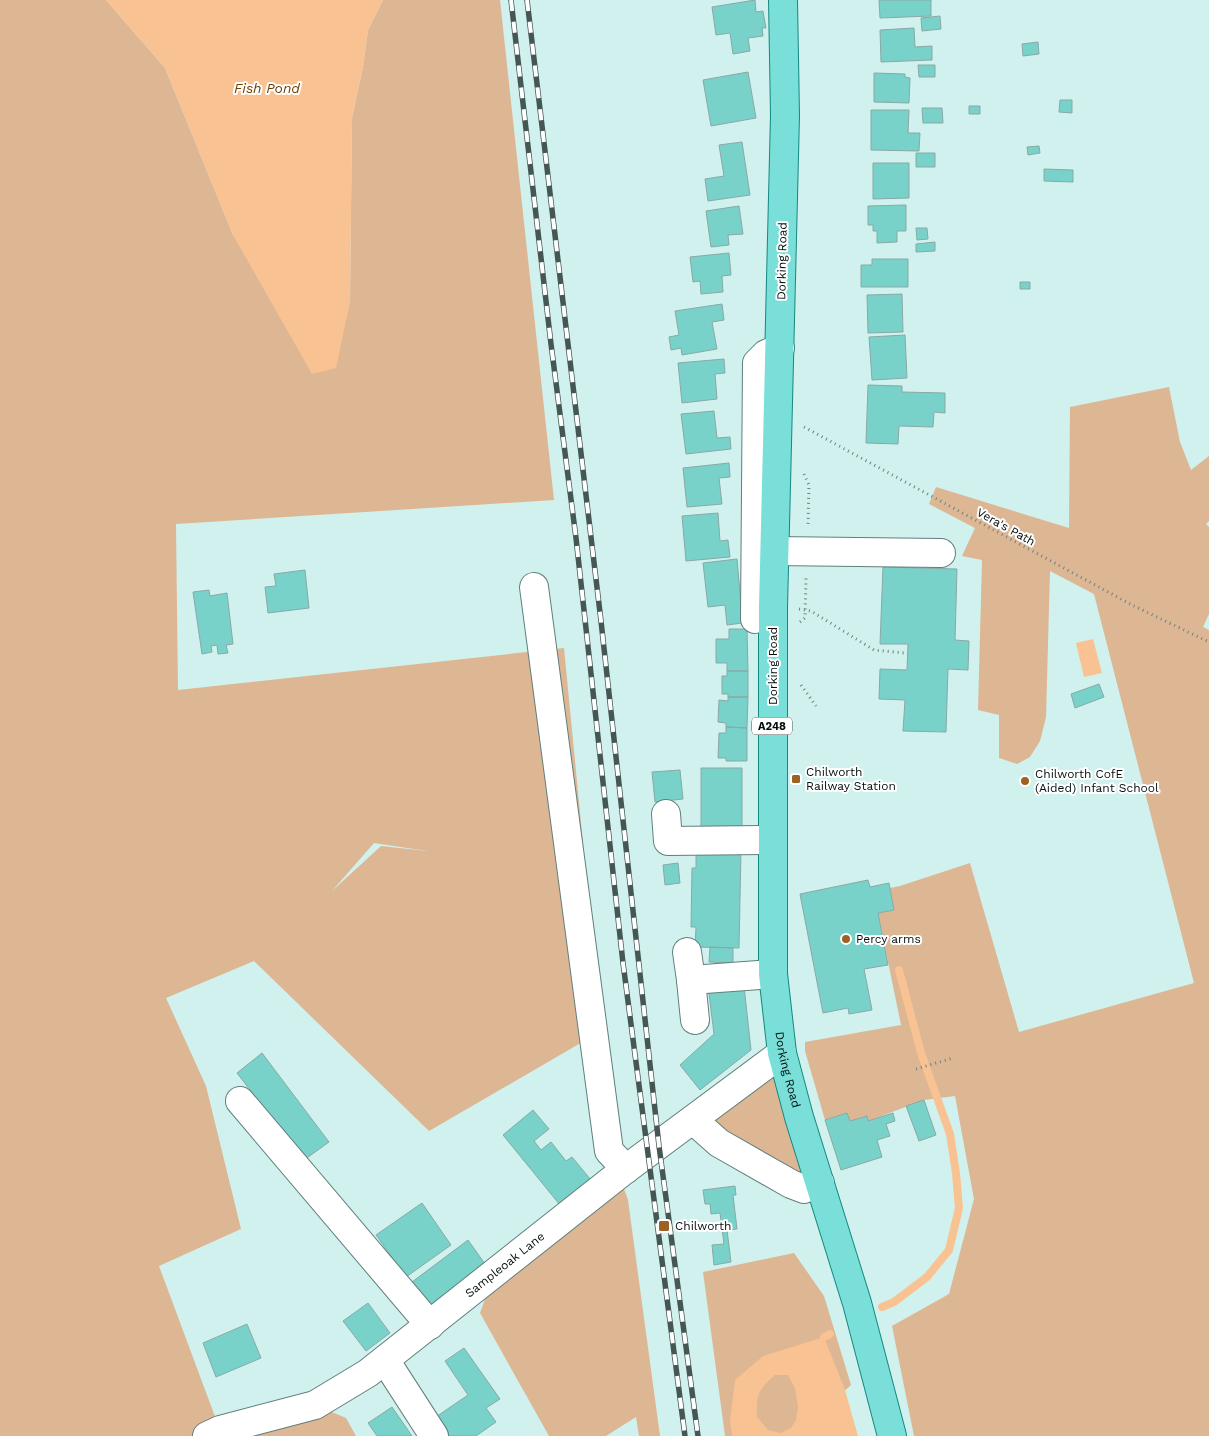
<svg xmlns="http://www.w3.org/2000/svg" width="1209" height="1436" viewBox="0 0 1209 1436" font-family="'Work Sans',sans-serif">
  <style>
    .green { fill: #ddb694; fill-rule: evenodd }
    .water { fill: #f9c292; fill-rule: evenodd }
    .lines { fill: none; stroke-linecap: round; stroke-linejoin: round }
    .stream { stroke: #f9c292; stroke-width: 8 }
    .building { fill: #78d2c9; stroke: #89a9a5 }
    .minor-casing { stroke: #617f7c; stroke-width: 30 }
    .major-casing { stroke: #168880; stroke-width: 30 }
    .path { stroke: #6d8380; stroke-width: 3; stroke-dasharray: 1 4; stroke-linecap: butt }
    .minor { stroke: #fff; stroke-width: 28 }
    .major { stroke: #79dfd8; stroke-width: 28 }
    .rail-casing { stroke: #455754; stroke-width: 5.5 }
    .rail { stroke: #fff; stroke-width: 4; stroke-dasharray: 11; stroke-linecap: butt }
    .poi-dot { fill: #9c6123; stroke: #fff; stroke-width: 2 }
    .labels { text-anchor: middle; dominant-baseline: central; stroke-width: 4; stroke-linejoin: round; paint-order: stroke }
    .shield { fill: #fff; stroke: #4f5756; stroke-width: 1 }
    .shield-label { font-size: 11px; font-weight: bold; fill: #040f0d }
    .street-label { font-size: 12px; fill: #040f0d; stroke: #fff }
    .poi-label { font-size: 12px; fill: #040f0d; stroke: #fff; text-anchor: start }
    .water-label { font-size: 14px; font-style: italic; fill: #6f3e01; stroke: #fff }
  </style>
  <rect width="100%" height="100%" fill="#d0f1ed"/>
  <path class="green" d="M0,0H106L165,68L233,235L350,302L352,118L363,67L368,30L383,0H500L554,500L176,524L178,690L564,648L586,874L584,1041L429,1131L254,961L166,998L206,1086L241,1229L159,1266L220,1430L315,1405L346,1418L356,1436H0ZM374,843L427,851L381,846L332,891Z
    M1169,387L1180,442L1191,470L1209,456V521L1206,524L1209,527V614L1203,627L1209,630V1436H914L892,1326L949,1294L974,1199L955,1096L924,1100L868,1121L866,1116L850,1121L847,1113L825,1120L805,1051V1042L901,1025L878,913L894,910L890,888L900,886L970,863L1019,1032L1194,983L1094,594L1050,571L1046,717L1040,741L1030,757L1017,764L999,758V715L978,710L982,560L962,556L975,528L929,504L936,487L1069,528L1070,407Z
    M782,1053L820,1183L701,1129Z
    M619,1175L628,1200L660,1436H639L636,1417L606,1436H549L480,1313L494,1274Z
    M794,1253L824,1296L851,1385L795,1436H725L703,1272Z"/>
  <path class="water" d="M106,0H383L368,30L363,67L352,118L350,302L336,368L312,374L233,235L165,68Z
    M1093,639L1102,673L1084,677L1076,643Z
    M824,1337L845,1390L858,1436H732L730,1421L735,1380L763,1356ZM775,1375H788L795,1388L798,1406L796,1420L791,1428L780,1433L768,1430L757,1417C756,1394 758,1390 775,1375Z"/>
  <g class="lines">
    <path class="stream" d="M882,1307L894,1302L927,1277L949,1250L959,1208L956,1173L950,1134L921,1053L899,970
      M824,1337L830,1334"/>
  </g>
  <path class="building" d="M755,0L756,12L763,11L766,28H762L763,36L748,38L750,51L733,54L730,33L716,35L712,7Z
    M879,0H931V16L880,18Z
    M940,16L941,29L922,31L921,18Z
    M914,28L915,47L932,46V60L881,62L880,30Z
    M1038,42L1039,54L1023,56L1022,44Z
    M918,65H935V77H919Z
    M748,72L756,118L711,126L703,80Z
    M874,73L905,74V77L910,78L909,103L874,102Z
    M1060,100H1072V113L1059,112Z
    M969,106H980V114H969Z
    M922,108H942L943,123H923Z
    M871,110H909L908,133H920L919,151L871,150Z
    M742,142L750,195L708,201L705,179L724,176L719,145Z
    M1039,146L1040,153L1028,155L1027,147Z
    M916,153H935V167H916Z
    M873,163H909V198L873,199Z
    M1044,169L1073,170V182L1044,181Z
    M906,205V231H897V242L877,243V231H873V225H868V206Z
    M739,206L743,234L728,235L729,245L711,247L706,211Z
    M916,228H927L928,239L917,240Z
    M935,242V251L916,252V244Z
    M729,253L731,275L722,276L723,292L701,294L700,281L693,282L690,257Z
    M872,259H908V287H861V265H872Z
    M1020,282H1030V289H1020Z
    M902,294L903,332L868,333L867,295Z
    M722,304L724,320L712,322L717,349L682,355L681,348L671,350L669,337L679,335L675,311Z
    M905,335L907,378L872,380L869,337Z
    M724,359L725,373L715,374L717,399L682,403L678,363Z
    M868,385L902,386V392L945,393V413L934,412L933,427L899,426L898,444L866,443Z
    M714,411L717,438L730,437L731,449L686,454L681,414Z
    M729,463L730,477L719,478L722,504L687,507L683,468Z
    M718,513L720,541L728,540L730,557L686,561L682,516Z
    M737,559L741,604L750,622L727,625L725,605L708,607L703,563Z
    M883,567L957,569L955,640L969,641L968,670L948,669L946,732L903,731L905,700L879,699L880,669L907,670L908,644H880Z
    M305,570L309,608L268,613L265,587L276,586L274,574Z
    M209,590L210,596L227,593L233,644L226,645L228,653L218,654L217,645L211,646L212,652L202,654L193,592Z
    M729,629H747L748,671H727V663H716V639H729Z
    M727,671H748V697H728V694H722V676H727Z
    M1099,684L1104,697L1075,708L1071,694Z
    M728,697H748L747,728L726,727V723L718,722L719,700L728,701Z
    M726,727L747,728V761H726V758H718L719,733H726Z
    M701,768H742V833L701,834Z
    M680,770L683,799L655,802L652,772Z
    M696,850H741L739,948L695,947L696,927H691L692,868H696Z
    M678,863L680,883L665,885L663,865Z
    M868,880L870,887L889,883L894,910L878,913L888,965L864,969L872,1010L849,1014L848,1008L823,1013L800,894Z
    M710,947L733,948V963L709,962Z
    M708,986H744L751,1050L700,1090L680,1065L714,1034Z
    M262,1053L329,1142L304,1160L237,1073Z
    M924,1100L936,1135L919,1141L906,1106Z
    M533,1110L549,1129L534,1141L541,1150L551,1142L566,1161L572,1157L591,1180L560,1205L503,1135Z
    M847,1113L850,1121L867,1116L868,1121L893,1113L895,1121L886,1124L890,1136L877,1140L882,1157L841,1170L825,1120Z
    M735,1186L736,1195H733L737,1229L727,1230L731,1262L714,1265L712,1245L724,1244L720,1213L711,1214L710,1204H705L703,1190Z
    M422,1203L451,1245L406,1277L376,1235Z
    M468,1240L485,1264L429,1306L412,1282Z
    M368,1303L390,1333L366,1351L343,1321Z
    M247,1324L261,1358L216,1377L203,1343Z
    M464,1348L500,1399L486,1408L496,1422L476,1436H440L430,1421L468,1395L445,1361Z
    M392,1407L412,1436H377L368,1423Z"/>
  <g class="lines">
    <defs>
      <g id="minor">
        <path d="M774,551L941,553"/>
        <path d="M534,587L609,1151L626,1169"/>
        <path d="M755,619L757,363L766,354L780,348"/>
        <path d="M666,814L668,841L772,840"/>
        <path d="M687,952L691,980L773,974"/>
        <path d="M691,980L695,1020"/>
        <path d="M240,1101L430,1325"/>
        <path d="M693,1120L719,1143L791,1184L804,1189L820,1183"/>
        <path d="M385,1360L434,1436"/>
        <path id="s1" d="M207,1436L220,1430L315,1405L368,1373L622,1172L782,1053"/>
      </g>
      <g id="major">
        <path id="s2" d="M783,0L785,115L773,608V974L782,1053L799,1117L857,1303L892,1436"/>
      </g>
    </defs>
    <use href="#minor" class="minor-casing"/>
    <use href="#major" class="major-casing"/>
    <path class="path" d="M804,427L1132,605L1209,642
      M804,474L809,485L808,524
      M799,609L811,611L874,650L904,653
      M800,622L805,618L806,578
      M801,685L816,706
      M916,1069L953,1058"/>
    <use href="#minor" class="minor"/>
    <use href="#major" class="major"/>
    <defs>
      <path id="rail" d="M511,0L551,344L576,538L623,963L685,1436
        M527,0L601,621L659,1146L698,1436"/>
    </defs>
    <use href="#rail" class="rail-casing"/>
    <use href="#rail" class="rail"/>
  </g>
  <g class="poi-dot">
    <rect x="791" y="774" width="10" height="10" rx="2.5"/>
    <circle cx="1025" cy="781" r="5"/>
    <circle cx="846" cy="939" r="5"/>
    <rect x="658" y="1220" width="12" height="12" rx="2.5"/>
  </g>
  <g class="labels">
    <rect class="shield" x="752" y="717.5" width="40" height="17" rx="4"/>
    <g class="shield-label">
      <text x="772" y="726">A248</text>
    </g>
    <g class="street-label">
      <text transform="translate(782 261) rotate(-89)">Dorking Road</text>
      <text transform="translate(1006 527) rotate(29)">Vera's Path</text>
      <text transform="translate(773 666) rotate(-90)">Dorking Road</text>
      <text stroke="none"><textPath href="#s2" startOffset="1071">Dorking Road</textPath></text>
      <text stroke="none"><textPath href="#s1" startOffset="349">Sampleoak Lane</textPath></text>
    </g>
    <g class="poi-label">
      <text x="806" y="772">Chilworth<tspan x="806" dy="14">Railway Station</tspan></text>
      <text x="1035" y="774">Chilworth CofE<tspan x="1035" dy="14">(Aided) Infant School</tspan></text>
      <text x="856" y="939">Percy arms</text>
      <text x="675" y="1226">Chilworth</text>
    </g>
    <g class="water-label">
      <text x="267" y="88">Fish Pond</text>
    </g>
  </g>
</svg>
